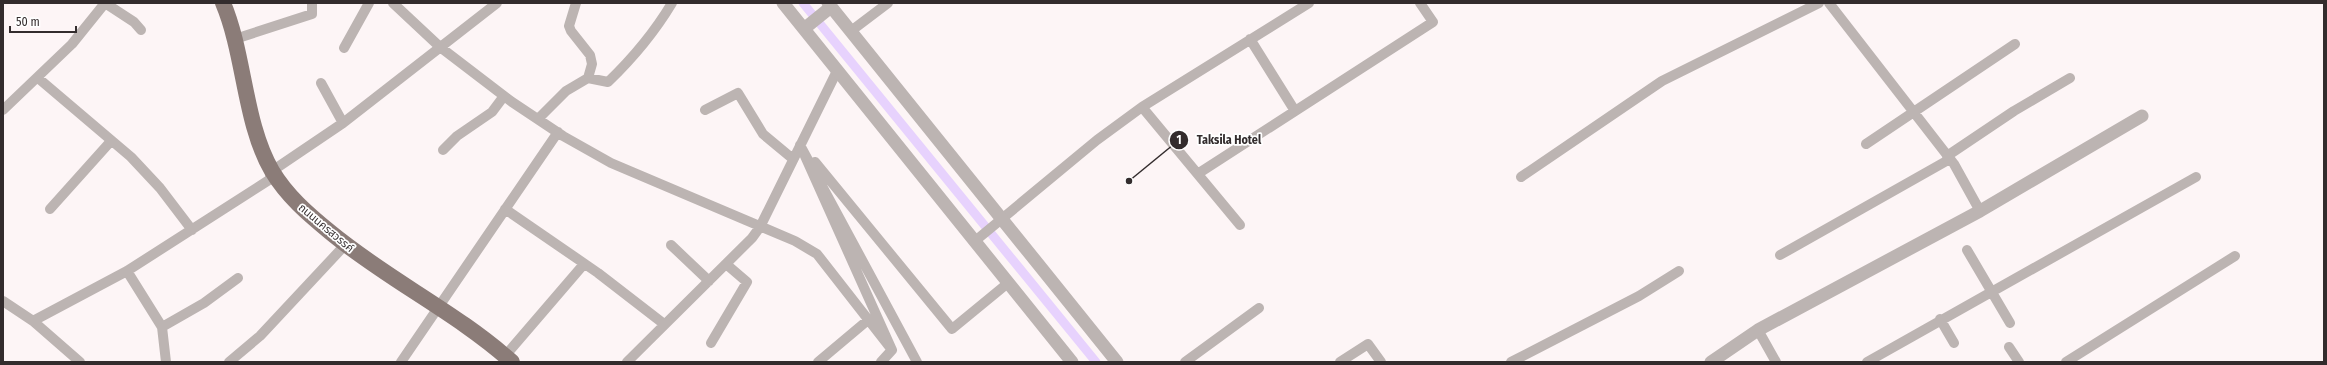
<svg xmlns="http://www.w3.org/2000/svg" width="2327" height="365" viewBox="0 0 2327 365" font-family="'Fira Sans Condensed','Noto Sans Thai',sans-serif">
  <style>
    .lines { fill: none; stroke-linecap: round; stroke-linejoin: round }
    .canal { stroke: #e7d2fd; stroke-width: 9 }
    .minor { stroke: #bcb4b2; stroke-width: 10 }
    .tertiary { stroke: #bcb4b2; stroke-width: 13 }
    .primary { stroke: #8b7c78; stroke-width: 16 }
    .labels { text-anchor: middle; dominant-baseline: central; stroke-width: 3.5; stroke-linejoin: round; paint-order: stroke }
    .street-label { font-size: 11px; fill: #332c2d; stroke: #fff }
    .leader { fill: none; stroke: #332c2d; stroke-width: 1.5 }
    .callout-dot { fill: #332c2d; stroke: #fff; stroke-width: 1.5 }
    .mark-label { font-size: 12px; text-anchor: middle; font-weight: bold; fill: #fff }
    .callout-label { font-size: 12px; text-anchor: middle; font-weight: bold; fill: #332c2d; stroke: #fff; stroke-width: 3.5; stroke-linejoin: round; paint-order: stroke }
  </style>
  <rect width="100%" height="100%" fill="#fdf5f6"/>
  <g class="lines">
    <path class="canal" d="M803,3L1096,362"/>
    <path class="minor" d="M393,3L440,47L512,102L563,136L611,163L795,241L817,254L892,350L800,145L917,362
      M576,3L569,26L571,31L590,55L592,64L588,78
      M1829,3L1954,164L1980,211
      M851,31L888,3
      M235,39L312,14V3
      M1250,39L1295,111
      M344,48L369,3
      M38,78L131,157L160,188L192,230
      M321,83L343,123
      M1142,107L1240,225
      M3,110L72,44L105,3L134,22L141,30
      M705,110L738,93L763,134L793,159
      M538,119L566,91L588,78L608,82C633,58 654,33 672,3
      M1866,144L2015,44
      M443,150L457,136L492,112L504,96
      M1947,156L2014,111L2070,78
      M815,162L952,329L1008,283
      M1199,173L1433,22L1420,3
      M1521,177L1662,81L1819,3
      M50,209L111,141
      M505,209L598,273L664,324
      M975,241L1097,140L1142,107L1309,3
      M671,245L709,281
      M1967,250L2010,323
      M1780,255L1950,159
      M127,271L162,327L166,362
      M3,301L33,321L80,362
      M1940,319L1954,343
      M33,321L127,271L269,180L272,171L343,123L497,3
      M162,327L204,303L238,278
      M1758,330L1776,362
      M711,343L747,282L726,264
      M2009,347L2019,362
      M505,356L584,264
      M229,362L260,336L345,245
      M401,362L558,132
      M627,362L752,238L760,227L837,71
      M818,362L868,320
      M881,362L892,350
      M1185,362L1259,308
      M1340,362L1368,344L1381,362
      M1511,362L1639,296L1679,271
      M1867,362L2196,177
      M2066,362L2235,256"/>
    <path class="tertiary" d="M783,3L1072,362
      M828,3L1117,362
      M805,28L831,7
      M1711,362L1758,330L1980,211L2142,116"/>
    <path class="primary" d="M223,3C245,55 244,123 272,171C287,196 308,214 330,232C388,280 456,312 512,362"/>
  </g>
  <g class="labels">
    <g class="street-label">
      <text transform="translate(326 228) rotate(40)">ถนนนครสวรรค์</text>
    </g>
  </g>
  <path class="leader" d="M1129 181L1179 140"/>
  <g class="callout-dot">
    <circle cx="1129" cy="181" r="4"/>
    <circle cx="1179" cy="140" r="10"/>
  </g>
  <g class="mark-label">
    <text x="1179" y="144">1</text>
  </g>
  <g class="callout-label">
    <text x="1229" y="144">Taksila Hotel</text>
  </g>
  <rect width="2327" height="365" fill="none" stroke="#332c2d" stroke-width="8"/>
  <path d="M10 26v6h66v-6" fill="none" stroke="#332c2d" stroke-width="2"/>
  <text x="16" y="26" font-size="12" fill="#332c2d" stroke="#ffffff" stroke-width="3" paint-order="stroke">50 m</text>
</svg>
